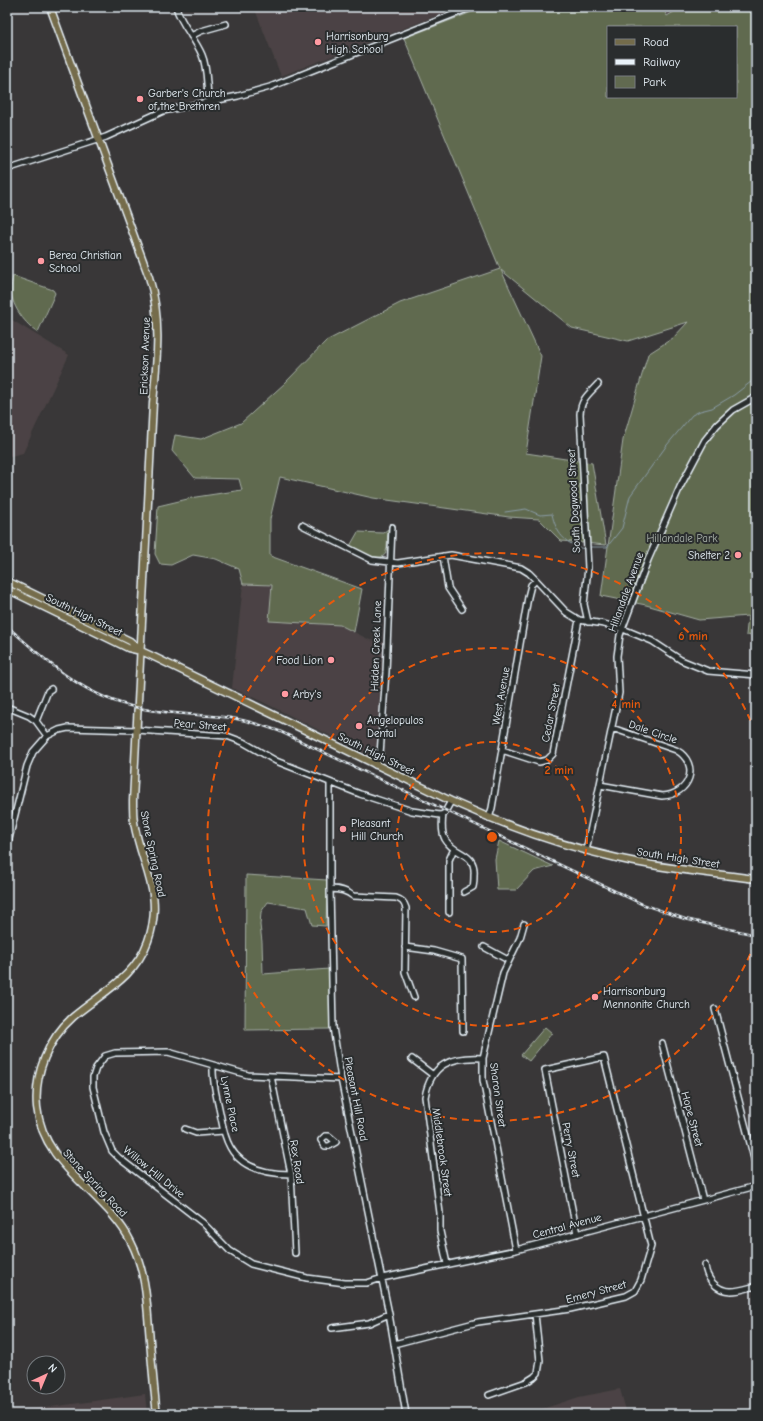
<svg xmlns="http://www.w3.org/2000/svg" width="763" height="1421" viewBox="0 0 763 1421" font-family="'Comic Neue',sans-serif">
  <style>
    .built { fill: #4b4344 }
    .green { fill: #616a50; stroke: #a4aea4; fill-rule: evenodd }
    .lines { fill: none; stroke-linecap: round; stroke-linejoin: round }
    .stream { stroke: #899ca6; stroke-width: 1 }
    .minor-casing { stroke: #e8f1f8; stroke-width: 8 }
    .major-casing { stroke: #e8f1f8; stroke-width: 9 }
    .minor { stroke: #2a2d2e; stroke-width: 5 }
    .major { stroke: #746c4b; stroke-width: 6 }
    .rail-casing { stroke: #e8f1f8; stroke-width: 2.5 }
    .rail { stroke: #2a2d2e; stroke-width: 1; stroke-dasharray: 3; stroke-linecap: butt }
    .ring { fill: none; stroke: #e8590c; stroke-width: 2; stroke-dasharray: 7 5 }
    .poi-dot { fill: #ff9aa2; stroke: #2a2d2e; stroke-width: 1.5 }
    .labels { text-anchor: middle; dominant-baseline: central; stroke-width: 4; stroke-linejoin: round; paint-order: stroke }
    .poi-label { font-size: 11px; fill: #e8f1f8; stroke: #2a2d2e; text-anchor: start }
    .street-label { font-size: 11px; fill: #e8f1f8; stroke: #2a2d2e }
    .park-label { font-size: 11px; fill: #abb4ac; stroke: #2a2d2e }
    .centre { fill: #e8590c; stroke: #2a2d2e; stroke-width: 2 }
    .ring-label { font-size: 12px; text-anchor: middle; font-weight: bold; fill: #e8590c; stroke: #2a2d2e; stroke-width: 4; stroke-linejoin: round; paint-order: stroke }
  </style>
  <rect width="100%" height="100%" fill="#393738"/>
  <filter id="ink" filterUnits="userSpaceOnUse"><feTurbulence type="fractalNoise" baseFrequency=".025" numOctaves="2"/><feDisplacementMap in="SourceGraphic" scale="8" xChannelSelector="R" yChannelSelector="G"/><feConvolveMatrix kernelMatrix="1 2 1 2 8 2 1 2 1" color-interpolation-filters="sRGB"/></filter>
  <g filter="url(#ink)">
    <path class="built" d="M254,7H459L281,76Z
      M662,7H682L667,16Z
      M7,317L69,355L23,453L11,456L7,455Z
      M243,584L272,585L269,621L340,625L370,640L383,642L376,752L374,755L371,756L263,702L232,688Z
      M620,1389L627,1414H527L579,1397Z
      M145,1394L147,1414H7V1413Z"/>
    <path class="green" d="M485,7H662L667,16L682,7H756V636L746,635L748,616L699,620L646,605L601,596L623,440L648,354L673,338L688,322L628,341L572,328L501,270L541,356L526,453L592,463L606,545L561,541L539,519L509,517L373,498L280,477L270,519V556L362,589L354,632L340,625L269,621L272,585L243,584L239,569L216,559L193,555L171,565L160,564L155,554L158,506L196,497L242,490L239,479L195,478L172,451L175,435L201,439L241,423L285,383L326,341L400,303L500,269L404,38ZM608,27H736V97H608Z
      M13,276L53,290L55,293L53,298L38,332C26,325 12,307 11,291C11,286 12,281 13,276Z
      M388,529C387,536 388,545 386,552C383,565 357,550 350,546L358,532L383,533Z
      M499,841L553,866L534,871L516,890H497L495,859Z
      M246,875L327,880L326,926L312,925L307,908L268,902L261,912L260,925L262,942L263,974L329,969L330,1029L245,1030Z
      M545,1027L552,1033L529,1061L521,1055Z"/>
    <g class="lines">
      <path class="stream" d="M505,512L526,509L540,515L552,514C556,533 565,544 584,549
        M590,547H607L622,528L630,496L667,445L692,415L700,411L712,408L734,395L756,378"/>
      <defs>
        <path id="minor" d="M176,7C181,25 195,38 202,55C208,69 206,86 209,102
          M191,36L201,31L226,24
          M7,169L106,137L163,111L238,96L270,87L472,7
          M302,525L372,560L398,563L451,555L521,568L529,573L536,580L566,612L579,620L604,624L623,629L652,641L681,660L708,671L756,675
          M443,556L448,588L462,609
          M588,622L584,604L588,568L580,414C581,399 588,395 598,384
          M7,707L29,716L36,721L47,736
          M36,721L48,691L51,689
          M502,750L539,762L547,760L553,754L579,620
          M375,765L380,754L386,672L392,527
          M330,783V889L333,1027L341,1079L389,1314L406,1414
          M600,785L662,796C690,795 701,764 676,750L612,728
          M443,814C442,822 441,832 445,839C454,856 476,851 474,875C474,879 474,883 473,887L464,892
          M489,818L492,808L528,597L531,585L536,580
          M7,847L27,766L33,752L47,736L59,730L68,728L136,730L227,736L243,742L276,761L360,794L412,811L440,815L444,814L451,801
          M586,851L619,693L617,656L620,635L648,560L680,487L705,440L717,425L733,410L756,397
          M330,889C339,889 346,890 353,896L396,898C402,900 404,902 406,908L405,972L414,997
          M449,912V860L454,849
          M405,947L434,951L462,959L463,1031
          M484,947L508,960
          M715,1009L756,1166
          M662,1043L703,1200
          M412,1059L433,1075
          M213,1065C212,1080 216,1094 219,1108C222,1121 223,1135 230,1147C242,1169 267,1174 291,1174
          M271,1076L291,1174L295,1253
          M341,1079L248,1075L168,1052L115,1053L105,1056L96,1068L93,1077V1087L104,1132L112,1151L119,1158L203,1223L230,1251L251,1264L307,1278L345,1283H367L382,1278L516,1250L756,1186
          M185,1129L196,1133L224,1131
          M325,1136H329L336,1142L329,1146H325L321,1140Z
          M516,1250L483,1080V1058L503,973L520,938L524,924
          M447,1264L440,1231V1213L425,1097C431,1064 451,1056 483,1058
          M705,1265C706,1278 716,1291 731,1291C740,1291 748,1288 756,1286
          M332,1328L369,1323L389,1314
          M394,1344L478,1322L570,1309L626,1296L635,1291L641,1280L651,1246L604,1057L545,1070L577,1234
          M489,1395L526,1382L534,1377L538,1373L540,1361L535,1314"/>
        <path id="major" d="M50,7L149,277C162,318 157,360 153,403L133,801C133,808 133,816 134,822C141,867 165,893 148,941C135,978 101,993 73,1017C48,1039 34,1074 37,1107C43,1168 106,1192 131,1242C147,1273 147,1307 150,1341C152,1365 154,1390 157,1414
          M7,581L130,641L140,650
          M7,589L128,648L141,651L152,656L451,801C506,826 562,846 621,859C665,869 711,873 756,879"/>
      </defs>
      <use href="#minor" class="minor-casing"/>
      <use href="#major" class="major-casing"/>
      <use href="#minor" class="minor"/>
      <use href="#major" class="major"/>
      <defs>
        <path id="rail" d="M7,626C47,662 84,697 139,708C167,714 195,714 223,717C243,719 261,725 279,731L642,904L685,919L756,935"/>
      </defs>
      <use href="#rail" class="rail-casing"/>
      <use href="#rail" class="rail"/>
    </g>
  </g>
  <g class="ring">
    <circle cx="492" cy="837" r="95"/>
    <circle cx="492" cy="837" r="189"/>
    <path d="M755 943A284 284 0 1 1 755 731"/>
  </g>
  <g class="poi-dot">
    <circle cx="318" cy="42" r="4"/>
    <circle cx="140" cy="99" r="4"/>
    <circle cx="41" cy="261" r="4"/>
    <circle cx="738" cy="555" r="4"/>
    <circle cx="331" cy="660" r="4"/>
    <circle cx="285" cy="694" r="4"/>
    <circle cx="359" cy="726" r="4"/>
    <circle cx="343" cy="829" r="4"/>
    <circle cx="595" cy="997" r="4"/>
  </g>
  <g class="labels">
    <g class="poi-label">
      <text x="326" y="36">Harrisonburg<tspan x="326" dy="13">High School</tspan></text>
      <text x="148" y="93">Garber's Church<tspan x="148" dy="13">of the Brethren</tspan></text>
      <text x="49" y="255">Berea Christian<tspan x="49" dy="13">School</tspan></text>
      <text x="730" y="555" text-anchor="end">Shelter 2</text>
      <text x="323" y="660" text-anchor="end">Food Lion</text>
      <text x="293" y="694">Arby's</text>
      <text x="367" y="720">Angelopulos<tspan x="367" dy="13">Dental</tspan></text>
      <text x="351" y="823">Pleasant<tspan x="351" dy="13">Hill Church</tspan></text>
      <text x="603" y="991">Harrisonburg<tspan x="603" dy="13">Mennonite Church</tspan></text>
    </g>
    <g class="street-label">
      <text transform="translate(145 356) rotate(-88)">Erickson Avenue</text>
      <text transform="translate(574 501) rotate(-93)">South Dogwood Street</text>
      <text transform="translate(626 592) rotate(-70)">Hillandale Avenue</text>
      <text transform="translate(84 615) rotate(26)">South High Street</text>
      <text transform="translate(376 646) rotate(-88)">Hidden Creek Lane</text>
      <text transform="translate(501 696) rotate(-80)">West Avenue</text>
      <text transform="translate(551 713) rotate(-79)">Cedar Street</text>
      <text transform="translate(200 725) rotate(5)">Pear Street</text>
      <text transform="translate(653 732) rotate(19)">Dale Circle</text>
      <text transform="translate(376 754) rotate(26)">South High Street</text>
      <text transform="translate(153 854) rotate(78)">Stone Spring Road</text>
      <text transform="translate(678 858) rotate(9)">South High Street</text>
      <text transform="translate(498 1095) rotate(82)">Sharon Street</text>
      <text transform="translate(356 1099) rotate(79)">Pleasant Hill Road</text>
      <text transform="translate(230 1104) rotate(78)">Lynne Place</text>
      <text transform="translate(692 1119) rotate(75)">Hope Street</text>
      <text transform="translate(571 1150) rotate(79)">Perry Street</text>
      <text transform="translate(442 1152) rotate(82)">Middlebrook Street</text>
      <text transform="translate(297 1162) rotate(81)">Rex Road</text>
      <text transform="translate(154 1172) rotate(39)">Willow Hill Drive</text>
      <text transform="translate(95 1183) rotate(47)">Stone Spring Road</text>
      <text transform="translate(567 1226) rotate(-15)">Central Avenue</text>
      <text transform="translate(596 1292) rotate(-15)">Emery Street</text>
    </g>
    <g class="park-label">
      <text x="682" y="538">Hillandale Park</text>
    </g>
  </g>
  <circle cx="492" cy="837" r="6" class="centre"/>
  <g class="ring-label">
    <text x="693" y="640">6 min</text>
    <text x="626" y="708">4 min</text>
    <text x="559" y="774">2 min</text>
  </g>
  <rect width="763" height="1421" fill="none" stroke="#2a2d2e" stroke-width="24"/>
  <rect x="12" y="12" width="739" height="1397" fill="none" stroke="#e8f1f8" stroke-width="1.5" filter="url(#ink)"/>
  <rect x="607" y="26" width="130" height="72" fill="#2a2d2e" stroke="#767b7f"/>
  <rect x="615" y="39" width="20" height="6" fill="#746c4b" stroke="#767b7f"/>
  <text x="643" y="46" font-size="12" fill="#e8f1f8">Road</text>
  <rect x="615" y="59" width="20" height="6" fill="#e8f1f8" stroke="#767b7f"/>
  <text x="643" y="66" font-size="12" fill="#e8f1f8">Railway</text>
  <rect x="615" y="76" width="20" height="12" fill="#616a50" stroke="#767b7f"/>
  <text x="643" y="86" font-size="12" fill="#e8f1f8">Park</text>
  <g transform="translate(46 1375) rotate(44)"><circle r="19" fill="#2a2d2e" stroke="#767b7f"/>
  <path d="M0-3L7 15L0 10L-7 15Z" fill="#ff9aa2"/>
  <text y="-6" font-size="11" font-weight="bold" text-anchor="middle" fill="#e8f1f8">N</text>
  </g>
</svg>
